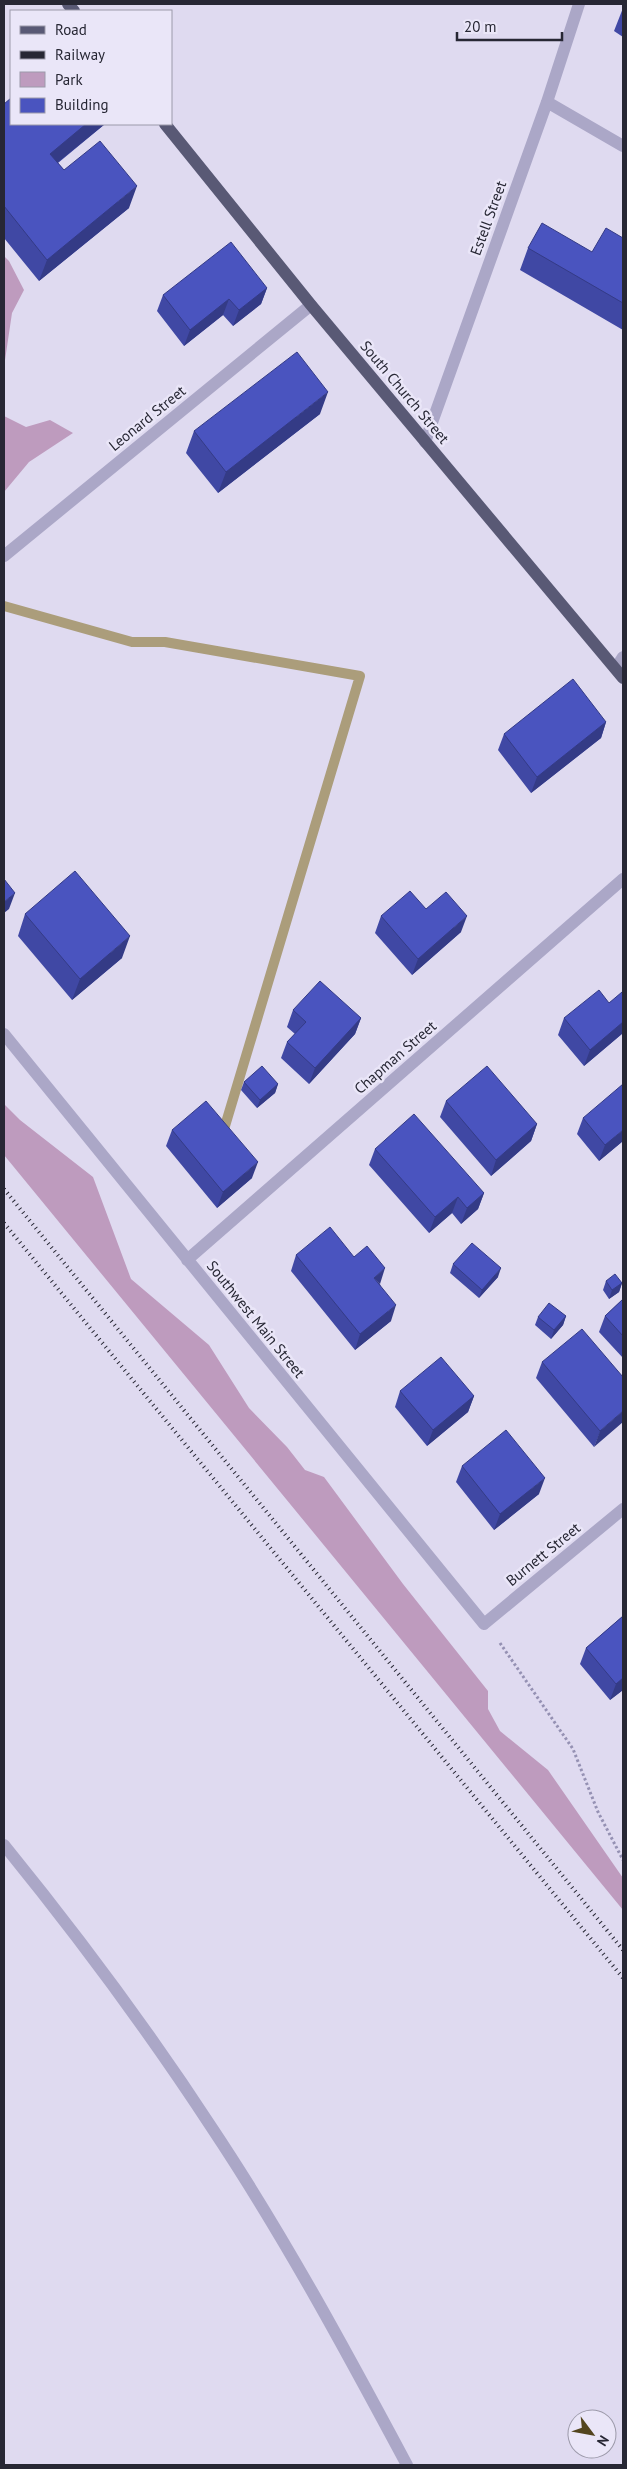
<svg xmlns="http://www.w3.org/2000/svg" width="627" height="2469" viewBox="0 0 627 2469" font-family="'PT Sans',sans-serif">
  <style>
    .green { fill: #be9bbe }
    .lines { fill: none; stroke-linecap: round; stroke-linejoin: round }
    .stream { stroke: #ab9d7b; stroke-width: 10 }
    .path { stroke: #9591b3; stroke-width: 3; stroke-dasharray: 2.5 2.5; stroke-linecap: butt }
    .service { stroke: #aba7c7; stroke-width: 12 }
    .minor { stroke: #aba7c7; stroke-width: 12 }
    .primary { stroke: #595975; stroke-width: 12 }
    .rail { stroke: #272734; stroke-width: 4; stroke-dasharray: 1 4; stroke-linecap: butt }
    .wall { fill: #4048a4 }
    .shaded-wall { fill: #343b86 }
    .building { fill: #4a54bf; stroke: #343b86 }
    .labels { text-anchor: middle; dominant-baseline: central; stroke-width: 5; stroke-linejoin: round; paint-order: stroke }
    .street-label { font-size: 15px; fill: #272734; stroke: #eae6f8 }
  </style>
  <rect width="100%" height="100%" fill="#dfdaf0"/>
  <path class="green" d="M4,256L9,261L24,290L12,313L4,367Z
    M4,416L26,427L50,420L73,433L29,462L4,492Z
    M4,1104L20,1120L93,1177L131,1279L209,1345L249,1408L287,1447L305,1470L324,1477L403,1584L488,1691V1709L500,1731L548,1770L623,1878V1910L4,1155Z"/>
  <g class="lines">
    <path class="stream" d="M4,606L132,642H165L360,676L222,1136"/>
    <path class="path" d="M500,1643L573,1749L598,1812L623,1860"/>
    <path class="service" d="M4,1845C78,1936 148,2030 212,2128C284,2236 346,2351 407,2465"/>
    <path class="minor" d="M547,102L623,146
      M425,442L547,102L579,4
      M4,556L311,305
      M616,668L623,657
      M4,1034L484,1624L623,1509
      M187,1260L623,879"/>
    <path class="primary" d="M68,4L74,11
      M165,124L311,305L623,678"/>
    <path class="rail" d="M4,1189L623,1950
      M4,1223L623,1978"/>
  </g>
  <path class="wall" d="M623,8V37L614,31Z
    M4,104L11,124H105L58,163L64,170L129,208L39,281L4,238Z
    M623,238V330L520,270L528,248L592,252Z
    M267,288L261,304L233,326L223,315L184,346L157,311L163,295Z
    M320,414L218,493L186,453L194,431Z
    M606,722L601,738L531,793L498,750L504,734Z
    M426,909L461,932L412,975L375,933L381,916Z
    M25,914L122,958L72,1000L18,936Z
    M623,993V1033L584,1066L558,1035L564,1018L609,1003Z
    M293,1010L361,1018L355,1034L309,1084L281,1058L287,1042L295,1034L287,1027Z
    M244,1082L278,1084L275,1093L257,1108L241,1090Z
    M446,1101L537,1124L531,1141L491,1176L440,1117Z
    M583,1118L623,1141L599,1161L577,1134Z
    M172,1130L252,1178L217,1208L166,1146Z
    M375,1149L484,1193L478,1209L461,1224L452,1213L429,1233L369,1165Z
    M296,1255L354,1257L380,1284L391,1321L355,1350L291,1271Z
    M453,1264L498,1277L479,1298L450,1273Z
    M606,1281L622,1283L619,1292L609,1299L603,1290Z
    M623,1299V1358L599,1332L605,1316Z
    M566,1316L563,1325L551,1339L535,1325L538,1317Z
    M542,1362L623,1377L594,1447L536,1378Z
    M400,1391L474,1396L468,1412L427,1446L395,1407Z
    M462,1466L539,1494L494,1530L456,1482Z
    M623,1616V1690L610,1700L580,1664L586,1648Z"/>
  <path class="shaded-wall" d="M86,124H105L42,175L50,154Z
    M137,186L129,208L39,281L47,260Z
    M267,288L261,304L233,326L239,310Z
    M229,299L223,315L184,346L190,330Z
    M328,392L320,414L218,493L226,472Z
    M606,722L601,738L531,793L537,777Z
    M15,893L9,909L4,913V902Z
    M467,916L461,932L412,975L418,959Z
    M130,936L122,958L72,1000L80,979Z
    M361,1018L355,1034L309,1084L315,1068Z
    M623,1022V1033L584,1066L590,1050Z
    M278,1084L275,1093L257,1108L260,1100Z
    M537,1124L531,1141L491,1176L496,1160Z
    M623,1130V1141L599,1161L605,1145Z
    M258,1162L252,1178L217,1208L223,1192Z
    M484,1193L478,1209L461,1224L467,1208Z
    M458,1197L452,1213L429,1233L435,1217Z
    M385,1268L380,1284L374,1278Z
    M501,1268L498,1277L479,1298L482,1290Z
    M622,1283L619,1292L609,1299L612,1290Z
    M396,1305L391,1321L355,1350L360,1334Z
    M566,1316L563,1325L551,1339L554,1330Z
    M474,1396L468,1412L427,1446L433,1430Z
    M623,1411V1422L594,1447L600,1431Z
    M545,1478L539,1494L494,1530L500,1514Z
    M623,1678V1690L610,1700L616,1684Z"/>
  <path class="building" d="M11,98V124H86L50,154L64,170L100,141L137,186L47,260L4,206V104Z
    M542,223L592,252L606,228L623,238V303L528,248Z
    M231,242L267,288L239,310L229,299L190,330L163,295Z
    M297,352L328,392L226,472L194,431Z
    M573,679L606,722L537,777L504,734Z
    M75,871L130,936L80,979L25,914Z
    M4,879L15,893L4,902Z
    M410,891L426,909L446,892L467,916L418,959L381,916Z
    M320,981L361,1018L315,1068L287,1042L306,1022L293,1010Z
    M599,990L609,1003L622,992L623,993V1022L590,1050L564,1018Z
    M262,1066L278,1084L260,1100L244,1082Z
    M487,1066L537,1124L496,1160L446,1101Z
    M623,1084V1130L605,1145L583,1118Z
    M206,1101L258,1162L223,1192L172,1130Z
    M414,1114L484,1193L467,1208L458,1197L435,1217L375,1149Z
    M330,1227L354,1257L367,1246L385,1268L374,1278L396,1305L360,1334L296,1255Z
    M472,1243L501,1268L482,1290L453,1264Z
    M615,1274L622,1283L612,1290L606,1281Z
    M623,1299V1336L605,1316Z
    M549,1303L566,1316L554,1330L538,1317Z
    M582,1329L623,1377V1411L600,1431L542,1362Z
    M441,1357L474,1396L433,1430L400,1391Z
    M506,1430L545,1478L500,1514L462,1466Z
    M623,1616V1678L616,1684L586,1648Z"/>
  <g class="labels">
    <g class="street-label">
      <text transform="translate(488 218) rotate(-70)">Estell Street</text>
      <text transform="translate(405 392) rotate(50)">South Church Street</text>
      <text transform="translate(147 418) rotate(-39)">Leonard Street</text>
      <text transform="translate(395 1057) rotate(-41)">Chapman Street</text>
      <text transform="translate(256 1319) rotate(51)">Southwest Main Street</text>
      <text transform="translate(543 1554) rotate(-39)">Burnett Street</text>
    </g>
  </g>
  <rect width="627" height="2469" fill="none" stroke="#272734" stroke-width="10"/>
  <rect x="10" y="10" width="162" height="115" fill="#eae6f8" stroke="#9c9aaa"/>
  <rect x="20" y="26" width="25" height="8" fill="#595975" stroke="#9c9aaa"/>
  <text x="55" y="35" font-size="15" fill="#272734">Road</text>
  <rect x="20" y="51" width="25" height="8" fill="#272734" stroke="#9c9aaa"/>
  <text x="55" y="60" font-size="15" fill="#272734">Railway</text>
  <rect x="20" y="72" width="25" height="15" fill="#be9bbe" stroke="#9c9aaa"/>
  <text x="55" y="85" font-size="15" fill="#272734">Park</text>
  <rect x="20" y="98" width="25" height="15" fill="#4a54bf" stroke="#9c9aaa"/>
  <text x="55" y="110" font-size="15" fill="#272734">Building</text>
  <g transform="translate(592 2434) rotate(122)"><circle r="24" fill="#eae6f8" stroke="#9c9aaa"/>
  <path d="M0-4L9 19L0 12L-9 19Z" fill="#53451f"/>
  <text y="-8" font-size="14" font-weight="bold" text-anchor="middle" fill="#272734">N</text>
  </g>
  <path d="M457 32v8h105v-8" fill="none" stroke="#272734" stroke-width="2.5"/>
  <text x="464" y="32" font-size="15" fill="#272734" stroke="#eae6f8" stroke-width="4" paint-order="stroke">20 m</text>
</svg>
